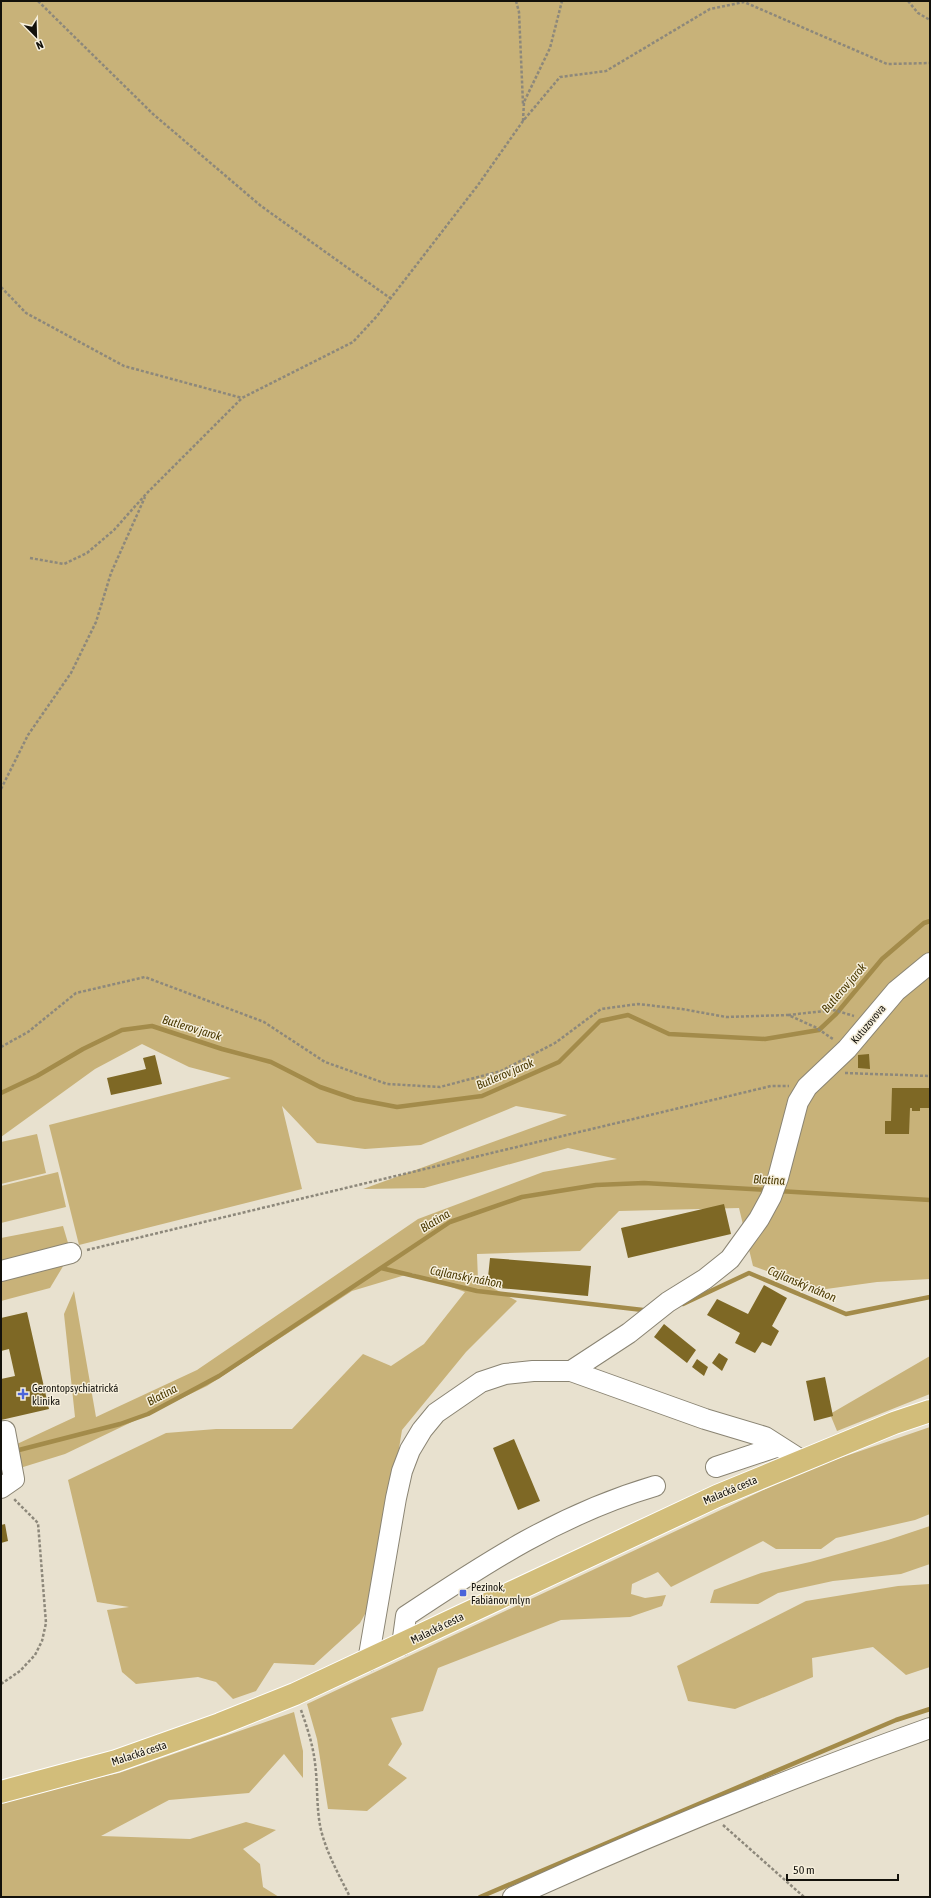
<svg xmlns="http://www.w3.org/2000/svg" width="931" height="1898" viewBox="0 0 931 1898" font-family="'Asap Condensed',sans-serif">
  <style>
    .green { fill: #c8b279 }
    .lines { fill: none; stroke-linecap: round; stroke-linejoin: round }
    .stream { stroke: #a38b4a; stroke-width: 4.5 }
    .building { fill: #7e6825 }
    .minor-casing { stroke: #8a8473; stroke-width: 22 }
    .major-casing { stroke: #fff; stroke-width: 24 }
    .path { stroke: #8d887b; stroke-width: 2.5; stroke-dasharray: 3 2; stroke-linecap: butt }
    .minor { stroke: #fff; stroke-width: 20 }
    .major { stroke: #d2bd7a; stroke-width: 22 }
    .poi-dot { fill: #4b65da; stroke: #f6efdc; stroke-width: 1.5 }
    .labels { text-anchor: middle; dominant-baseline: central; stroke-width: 3; stroke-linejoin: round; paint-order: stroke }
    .street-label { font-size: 11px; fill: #13110b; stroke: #f6efdc }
    .poi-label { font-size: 11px; fill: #13110b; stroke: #f6efdc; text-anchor: start }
    .water-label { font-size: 12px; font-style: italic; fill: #4a3901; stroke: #f6efdc }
  </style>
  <rect width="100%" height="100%" fill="#e8e1cf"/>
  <path class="green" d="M1,1H930V1279L877,1282L819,1290L753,1266L739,1208L619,1211L580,1251L477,1254L478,1280L517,1301L466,1352L402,1430L375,1596L360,1623L314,1665L274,1663L256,1691L233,1699L216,1682L198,1677L136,1684L122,1672L107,1610L129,1607L97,1602L68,1480L166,1433L216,1429H292L363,1354L391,1366L424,1344L465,1292L412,1273L352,1291L207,1386L65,1454L20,1468L17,1444L75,1417L64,1314L74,1291L96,1417L197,1370L418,1219L543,1172L617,1159L568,1148L424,1188L363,1189L567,1115L516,1106L421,1145L365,1149L317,1143L282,1106L302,1189L79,1245L49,1125L231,1078L189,1067L142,1044L95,1069L1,1137Z
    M37,1134L46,1173L1,1184V1142Z
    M58,1172L66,1207L1,1223V1186Z
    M63,1226L71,1253L50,1288L1,1301V1238Z
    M930,1356V1394L837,1431L830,1414Z
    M930,1427V1514L915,1520L836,1538L821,1549H776L763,1541L671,1587L658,1572L632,1584L631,1594L645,1598L666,1595L662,1606L630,1617L561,1620L438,1668L423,1711L391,1718L402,1744L388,1765L407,1778L367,1811L328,1809L317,1739L307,1704L808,1469Z
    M930,1526V1564L901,1574L833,1581L778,1593L758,1604L710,1603L714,1590L761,1573L810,1562L888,1540Z
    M930,1584V1667L906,1675L873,1647L812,1658L813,1677L735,1709L688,1701L677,1666L806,1601L898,1586Z
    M294,1712L303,1751V1778L284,1754L249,1793L169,1800L101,1836L190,1839L246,1822L276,1830L243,1849L260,1864L263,1887L279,1897H1V1800L119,1773Z"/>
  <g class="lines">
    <path class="stream" d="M1,1093L37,1076L83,1049L122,1030L152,1026L222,1049L271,1062L320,1087L355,1099L397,1107L482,1096L559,1062L600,1021L628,1015L669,1034L765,1039L819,1030L836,1014L882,959L924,923L930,921
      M778,1191L930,1200
      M381,1268L477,1291L643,1310
      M683,1304L749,1273L846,1314L930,1297
      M15,1451L120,1424L148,1414L219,1376L450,1222L522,1197L596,1185L644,1183L769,1190
      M480,1897L896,1720L930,1709"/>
  </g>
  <path class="building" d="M869,1054L870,1069L858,1068V1055Z
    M155,1055L162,1084L111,1095L107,1078L146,1069L143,1058Z
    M892,1088H930V1108H920V1111H912V1108H910L909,1134H885V1121H891Z
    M724,1204L731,1234L628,1258L621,1228Z
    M490,1258L591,1266L588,1296L487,1287Z
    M764,1285L787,1298L772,1326L779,1331L771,1346L762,1342L755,1353L735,1343L740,1333L707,1315L717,1299L748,1314Z
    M27,1312L49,1409L1,1420V1379L15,1376L9,1349L1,1351V1318Z
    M664,1324L696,1350L687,1363L654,1337Z
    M719,1353L728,1359L722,1371L712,1363Z
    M697,1359L708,1367L704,1376L692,1367Z
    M825,1377L833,1416L814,1421L806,1381Z
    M514,1439L540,1501L518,1510L493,1448Z
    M5,1524L8,1541L1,1543V1525Z"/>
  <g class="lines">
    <defs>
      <path id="minor" d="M1,1271L71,1253
        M571,1371L629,1333L668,1302L705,1279L730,1259L759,1219L771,1197L778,1178L798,1102L807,1087L847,1049L896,991L930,963
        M1,1432L5,1431L14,1479L1,1488
        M716,1467L779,1446
        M402,1645L406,1616C487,1562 560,1514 655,1486
        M368,1661L396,1498L402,1471L410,1450L422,1430L436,1413L481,1382L505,1374L533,1371H571L705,1419L765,1437L801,1460
        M513,1897C650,1835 789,1778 930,1728"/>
      <path id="major" d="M1,1792L116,1761L220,1724L295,1694L717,1496L894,1423L930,1411"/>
    </defs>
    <use href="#minor" class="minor-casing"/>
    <use href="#major" class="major-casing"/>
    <path class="path" d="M38,1L153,114L261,206L390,298
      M516,1L519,12L523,104
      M908,1L918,13L930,20
      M523,121L524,102L550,48L562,1
      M1,287L26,313L124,366L242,398
      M30,558L64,564L87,553L114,530L146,494L242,398L353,342L377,316L478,185L523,121L560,77L606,71L710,9L744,2L887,64L930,63
      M1,789L28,735L71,673L96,622L111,573L145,497
      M788,1015L834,1010L854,1016
      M1,1047L28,1032L76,993L145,977L264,1022L325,1062L387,1084L440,1087L501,1071L555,1043L601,1009L638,1004L682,1009L726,1017L788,1015L815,1027L833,1039
      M845,1073L930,1076
      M87,1250L771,1086H789
      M1,1684L20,1671L35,1655L42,1641L46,1623L38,1523L14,1499
      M301,1710C307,1727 313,1745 315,1763C318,1785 316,1808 321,1830C327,1854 339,1875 350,1897
      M723,1825L804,1897"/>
    <use href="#minor" class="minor"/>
    <use href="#major" class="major"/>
  </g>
  <g class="poi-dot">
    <path d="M21 1388h4v4h4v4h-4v4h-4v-4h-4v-4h4z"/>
    <rect x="459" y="1589" width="8" height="8" rx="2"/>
  </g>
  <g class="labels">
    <g class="street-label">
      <text transform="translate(868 1024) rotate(-50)">Kutuzovova</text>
      <text transform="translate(730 1490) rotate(-23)">Malacká cesta</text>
      <text transform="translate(437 1628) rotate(-26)">Malacká cesta</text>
      <text transform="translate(139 1753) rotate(-18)">Malacká cesta</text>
    </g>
    <g class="poi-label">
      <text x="32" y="1388">Gerontopsychiatrická<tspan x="32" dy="13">klinika</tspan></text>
      <text x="471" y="1587">Pezinok,<tspan x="471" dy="13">Fabiánov mlyn</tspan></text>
    </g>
    <g class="water-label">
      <text transform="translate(844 988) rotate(-49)">Butlerov jarok</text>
      <text transform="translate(192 1028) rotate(17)">Butlerov jarok</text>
      <text transform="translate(505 1074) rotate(-23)">Butlerov jarok</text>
      <text transform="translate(769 1180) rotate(3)">Blatina</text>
      <text transform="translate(435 1221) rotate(-31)">Blatina</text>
      <text transform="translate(466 1277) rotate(11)">Cajlanský náhon</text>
      <text transform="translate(802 1284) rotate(23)">Cajlanský náhon</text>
      <text transform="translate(162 1395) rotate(-28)">Blatina</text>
    </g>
  </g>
  <rect width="931" height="1898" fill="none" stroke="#13110b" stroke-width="4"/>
  <g transform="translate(36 36) rotate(157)" stroke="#f6efdc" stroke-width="3" paint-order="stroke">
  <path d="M0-3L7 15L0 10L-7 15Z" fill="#13110b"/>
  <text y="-6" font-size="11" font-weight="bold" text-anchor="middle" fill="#13110b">N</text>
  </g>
  <path d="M787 1874v6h111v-6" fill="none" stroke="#13110b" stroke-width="2"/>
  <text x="793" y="1874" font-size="12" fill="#13110b" stroke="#f6efdc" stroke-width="3" paint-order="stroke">50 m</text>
</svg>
